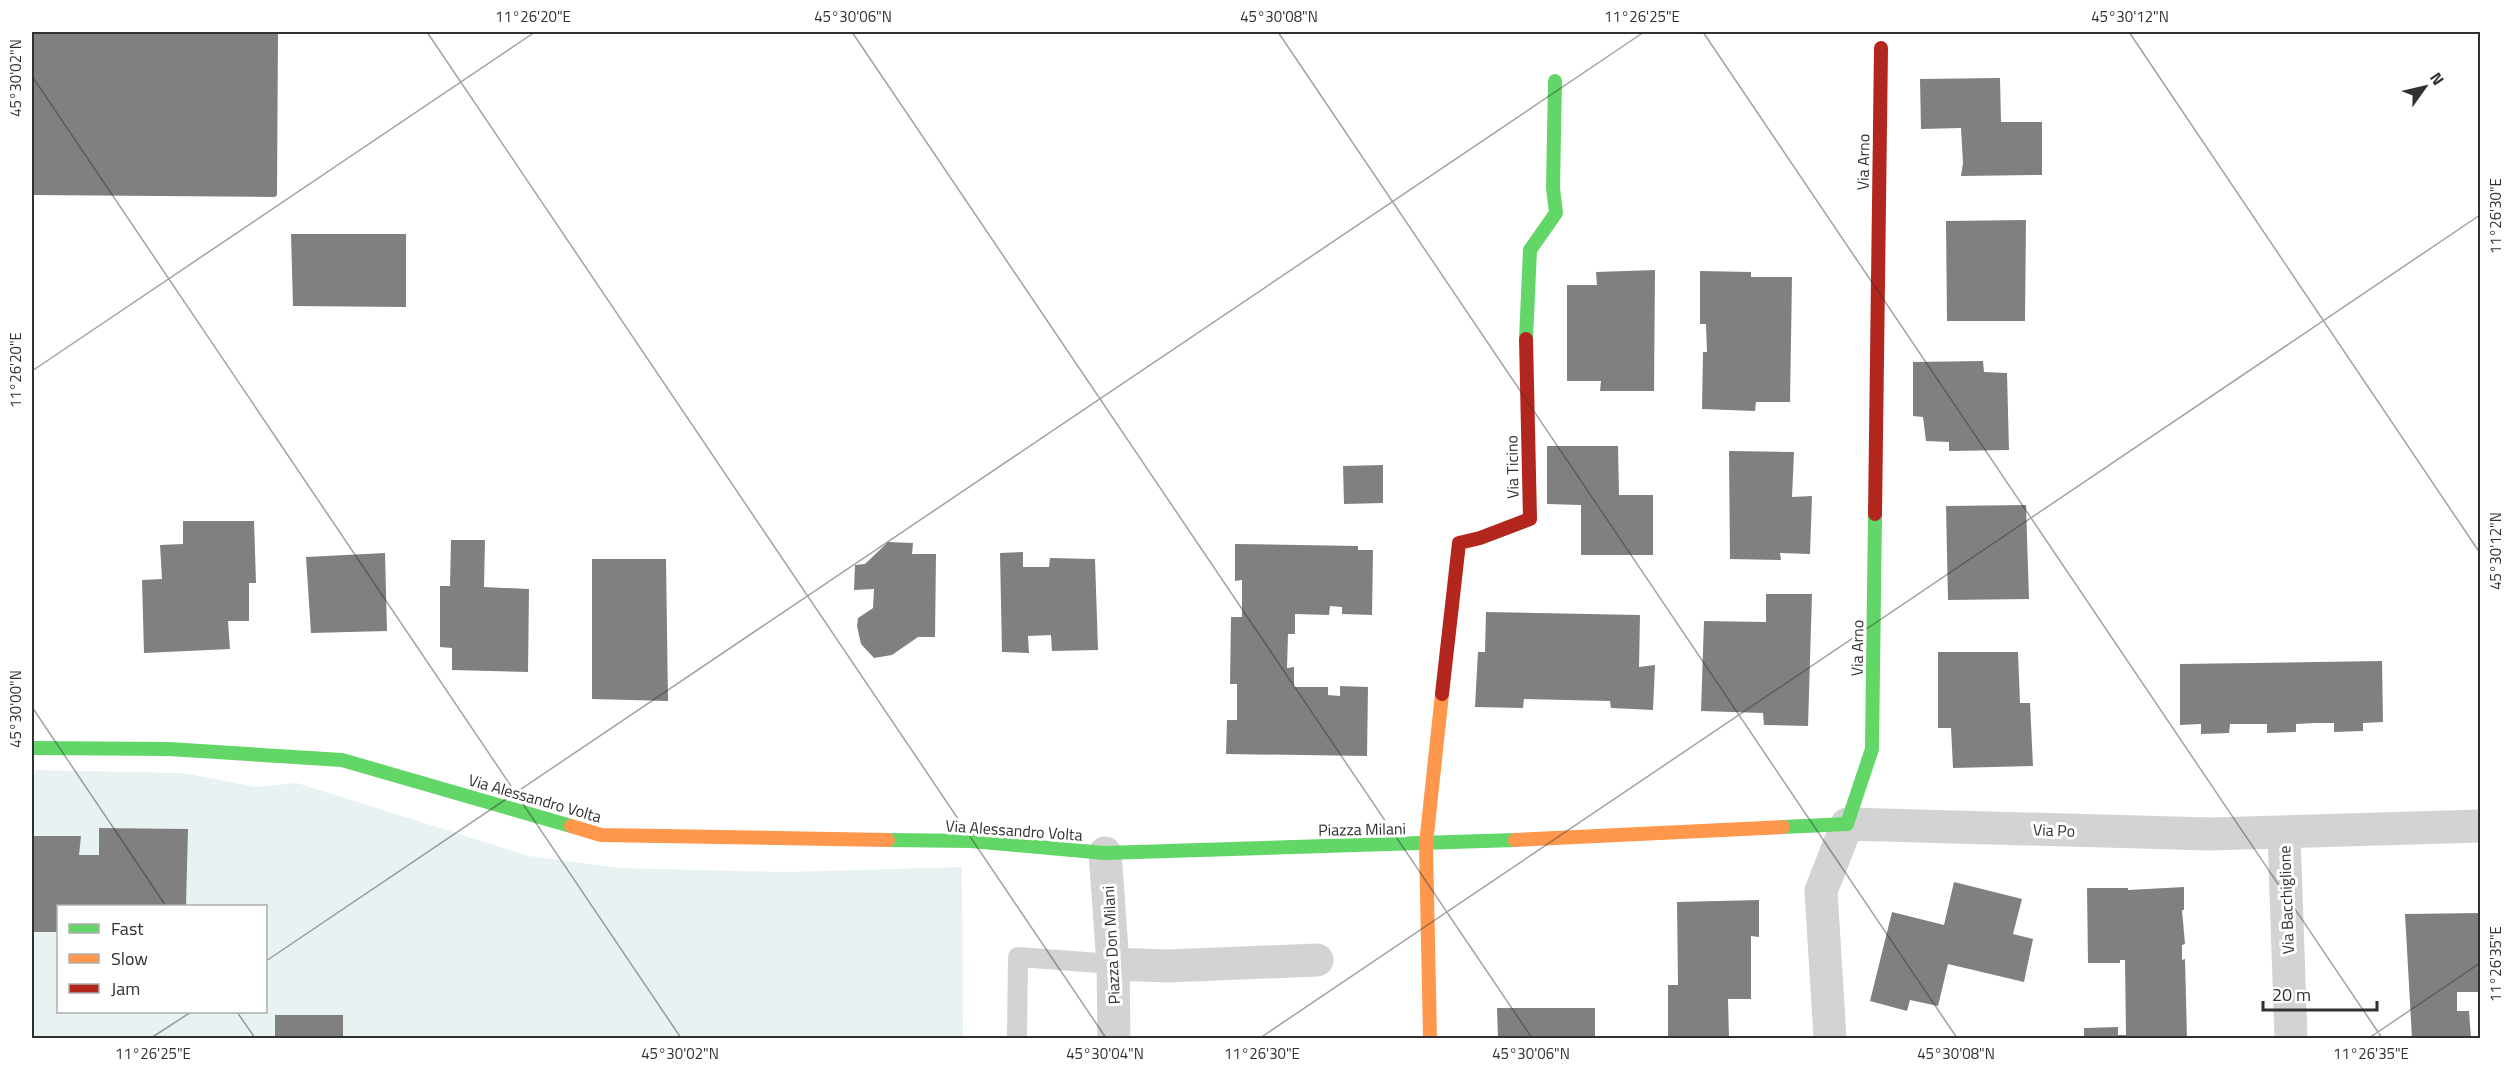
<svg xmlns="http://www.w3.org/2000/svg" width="2512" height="1070" viewBox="0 0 2512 1070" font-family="'Titillium Web',sans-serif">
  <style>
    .green { fill: #e9f2f3; fill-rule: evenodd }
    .building { fill: #808080 }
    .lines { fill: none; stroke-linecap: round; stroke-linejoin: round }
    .lane { stroke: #d3d3d3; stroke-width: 20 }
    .street { stroke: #d3d3d3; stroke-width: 33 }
    .fast { stroke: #63d668; stroke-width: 14 }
    .slow { stroke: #ff974d; stroke-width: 14 }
    .jam { stroke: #b3261e; stroke-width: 14 }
    .ticks { fill: none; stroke: #313131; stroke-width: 1.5; stroke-opacity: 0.45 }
    .labels { text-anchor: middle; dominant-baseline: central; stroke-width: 6; stroke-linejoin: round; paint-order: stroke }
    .street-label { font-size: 16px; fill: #313131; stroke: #fff }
    .neatline { fill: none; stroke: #313131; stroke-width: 2 }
    .ticks-label { font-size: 15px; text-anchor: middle; fill: #313131 }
  </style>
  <rect width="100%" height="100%" fill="#fff"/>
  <path class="green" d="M32,770L183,773L256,787L297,783L529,856L620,868L785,872L962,867L963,1038H32ZM58,906H266V1012H58Z"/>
  <path class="building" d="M32,32H278L277,195L275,197L32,195Z
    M2000,78L2001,122H2042V175L1961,176L1963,163L1961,128L1921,129L1920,79Z
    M2026,220L2025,321H1947L1946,221Z
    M291,234H406V307L293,306Z
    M1655,270L1654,391H1600L1601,381H1567V285H1597L1596,272Z
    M1700,271L1751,272V277H1792L1790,402H1756L1755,411L1702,409L1703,352H1707L1706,324H1700Z
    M1983,361L1984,372L2007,373L2009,450L1949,451V442L1926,441L1923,417L1913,416V362Z
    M1547,446H1618L1619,495H1653V555H1581V505L1547,504Z
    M1729,451L1794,452L1792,497L1812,496L1810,554L1780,553L1781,560L1730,559Z
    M1383,465V503L1344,504L1343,466Z
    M2026,505L2029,599L1948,600L1946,506Z
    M183,521H254L256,583H249V621H228L230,649L144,653L142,580L162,579L160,545L183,544Z
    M451,540H485L484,587L529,589L528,672L452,670V648L440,647V586H450Z
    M888,542L913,543L912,554H936L935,637H918L892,655L874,658L861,644L857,626L858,618L873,608L874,589L854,590L855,565L865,564Z
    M32,543H34V635H32Z
    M1235,544L1358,546V550H1373L1372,615L1342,614V607L1330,606L1329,615L1295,614V634H1288L1287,668L1294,667V687H1328V695L1340,696V686L1368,687L1367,756L1226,754L1227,720H1237V684H1230L1231,617H1242V580L1235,581Z
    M1023,552V567H1049L1050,558L1095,559L1098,650L1052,651L1051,635L1028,636L1029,653L1002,652L1000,553Z
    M385,553L387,631L311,633L306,557Z
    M592,559H666L668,701L592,699Z
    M1766,594H1812L1808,726L1764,725L1763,713L1701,711L1704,621L1766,622Z
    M1486,612L1640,615L1639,667L1655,665L1653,710L1611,708L1610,701L1524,699L1523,708L1475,707L1478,652H1485Z
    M1938,652H2018L2020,703H2030L2033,766L1953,768L1951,728H1938Z
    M2382,661L2383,722L2363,723V731L2334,732V723H2315L2296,724V732L2267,733V724H2230L2229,733L2201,734V724L2180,725V664Z
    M99,828L188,829L186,906H58V932H32V836H81L79,855H99Z
    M1954,882L2022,899L2013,934L2033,939L2024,982L1948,964L1938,1006L1910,1000L1907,1011L1870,1001L1892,912L1944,925Z
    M2184,887V910H2182L2185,944L2182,945V960L2185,959L2187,1038H2084V1028L2118,1027V1035H2126L2125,960H2120V963H2088L2087,888H2128V890Z
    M1759,900V937L1751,936V999H1728L1729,1038H1668V985H1678L1677,902Z
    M2480,913V992H2457V1011H2469L2471,1038H2412L2405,914Z
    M1497,1008H1595V1038H1498Z
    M275,1015H343V1038H275Z"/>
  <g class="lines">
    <path class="lane" d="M1017,1038L1018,957L1113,964"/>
    <path class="street" d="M2284,834L2291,1038
      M1105,853L1113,964L1114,1038
      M1113,964L1168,966L1317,960
      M1830,1038L1821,891L1847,824L2210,834L2480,826"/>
    <path class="fast" d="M1526,339L1530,250L1556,213L1553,188L1555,81
      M32,748L169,749L342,760L571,826
      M1783,827L1847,824L1872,749L1875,514
      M888,840L971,841L1105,853L1515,840"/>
    <path class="slow" d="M571,826L601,835L888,840
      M1515,840L1783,827
      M1430,1038L1426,844L1442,694"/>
    <path class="jam" d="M1875,514L1881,48
      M1442,694L1459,543L1480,538L1530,519L1526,339"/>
  </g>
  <path class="ticks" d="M427,32L1106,1038M852,32L1532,1038M1278,32L1957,1038M1703,32L2382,1038M2129,32L2480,553M32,76L681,1038M32,371L535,32M32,707L166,906M266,961L1644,32M237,1012L255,1038M151,1038L191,1012M1260,1038L2480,215M2369,1038L2480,963"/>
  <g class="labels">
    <g class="street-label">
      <text transform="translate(1863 162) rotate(-89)">Via Arno</text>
      <text transform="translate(1512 467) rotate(-91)">Via Ticino</text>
      <text transform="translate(1857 648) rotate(-89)">Via Arno</text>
      <text transform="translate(535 798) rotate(16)">Via Alessandro Volta</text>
      <text transform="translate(1362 829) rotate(-1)">Piazza Milani</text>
      <text transform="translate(1014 830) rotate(4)">Via Alessandro Volta</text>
      <text transform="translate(2054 830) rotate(2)">Via Po</text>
      <text transform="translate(2286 900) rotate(-92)">Via Bacchiglione</text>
      <text transform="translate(1111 945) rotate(-93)">Piazza Don Milani</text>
    </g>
  </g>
  <rect width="2512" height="1070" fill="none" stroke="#ffffff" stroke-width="66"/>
  <rect x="57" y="905" width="210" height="108" fill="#ffffff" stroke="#adadad" stroke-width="1.5"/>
  <rect x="69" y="924" width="30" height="9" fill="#63d668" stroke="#adadad" stroke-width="1.5"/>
  <text x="111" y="935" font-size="18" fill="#313131">Fast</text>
  <rect x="69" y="954" width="30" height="9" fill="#ff974d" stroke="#adadad" stroke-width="1.5"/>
  <text x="111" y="965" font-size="18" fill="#313131">Slow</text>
  <rect x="69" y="984" width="30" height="9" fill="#b3261e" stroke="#adadad" stroke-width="1.5"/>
  <text x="111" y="995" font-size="18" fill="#313131">Jam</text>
  <g transform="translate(2425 87) rotate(56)" stroke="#ffffff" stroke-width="4.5" paint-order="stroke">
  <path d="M0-4.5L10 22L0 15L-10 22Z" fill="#313131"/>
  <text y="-9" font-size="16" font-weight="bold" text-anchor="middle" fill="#313131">N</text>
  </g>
  <path d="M2263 1001v9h114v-9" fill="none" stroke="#313131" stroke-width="3"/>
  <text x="2272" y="1001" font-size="18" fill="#313131" stroke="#ffffff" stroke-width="4.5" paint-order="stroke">20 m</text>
  <rect x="33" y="33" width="2446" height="1004" class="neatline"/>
  <g class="ticks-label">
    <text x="533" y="22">11°26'20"E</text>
    <text x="853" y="22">45°30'06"N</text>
    <text x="1279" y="22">45°30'08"N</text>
    <text x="1642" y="22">11°26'25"E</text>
    <text x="2130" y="22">45°30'12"N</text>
    <text transform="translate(16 78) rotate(-90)" y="5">45°30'02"N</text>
    <text transform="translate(2496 216) rotate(-90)" y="5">11°26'30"E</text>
    <text transform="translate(16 370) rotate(-90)" y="5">11°26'20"E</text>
    <text transform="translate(2496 551) rotate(-90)" y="5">45°30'12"N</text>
    <text transform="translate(16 709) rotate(-90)" y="5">45°30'00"N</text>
    <text transform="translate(2496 964) rotate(-90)" y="5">11°26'35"E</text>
    <text x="153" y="1059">11°26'25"E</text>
    <text x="680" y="1059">45°30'02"N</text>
    <text x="1105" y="1059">45°30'04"N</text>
    <text x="1262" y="1059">11°26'30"E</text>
    <text x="1531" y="1059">45°30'06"N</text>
    <text x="1956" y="1059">45°30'08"N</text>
    <text x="2371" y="1059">11°26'35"E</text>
  </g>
</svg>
